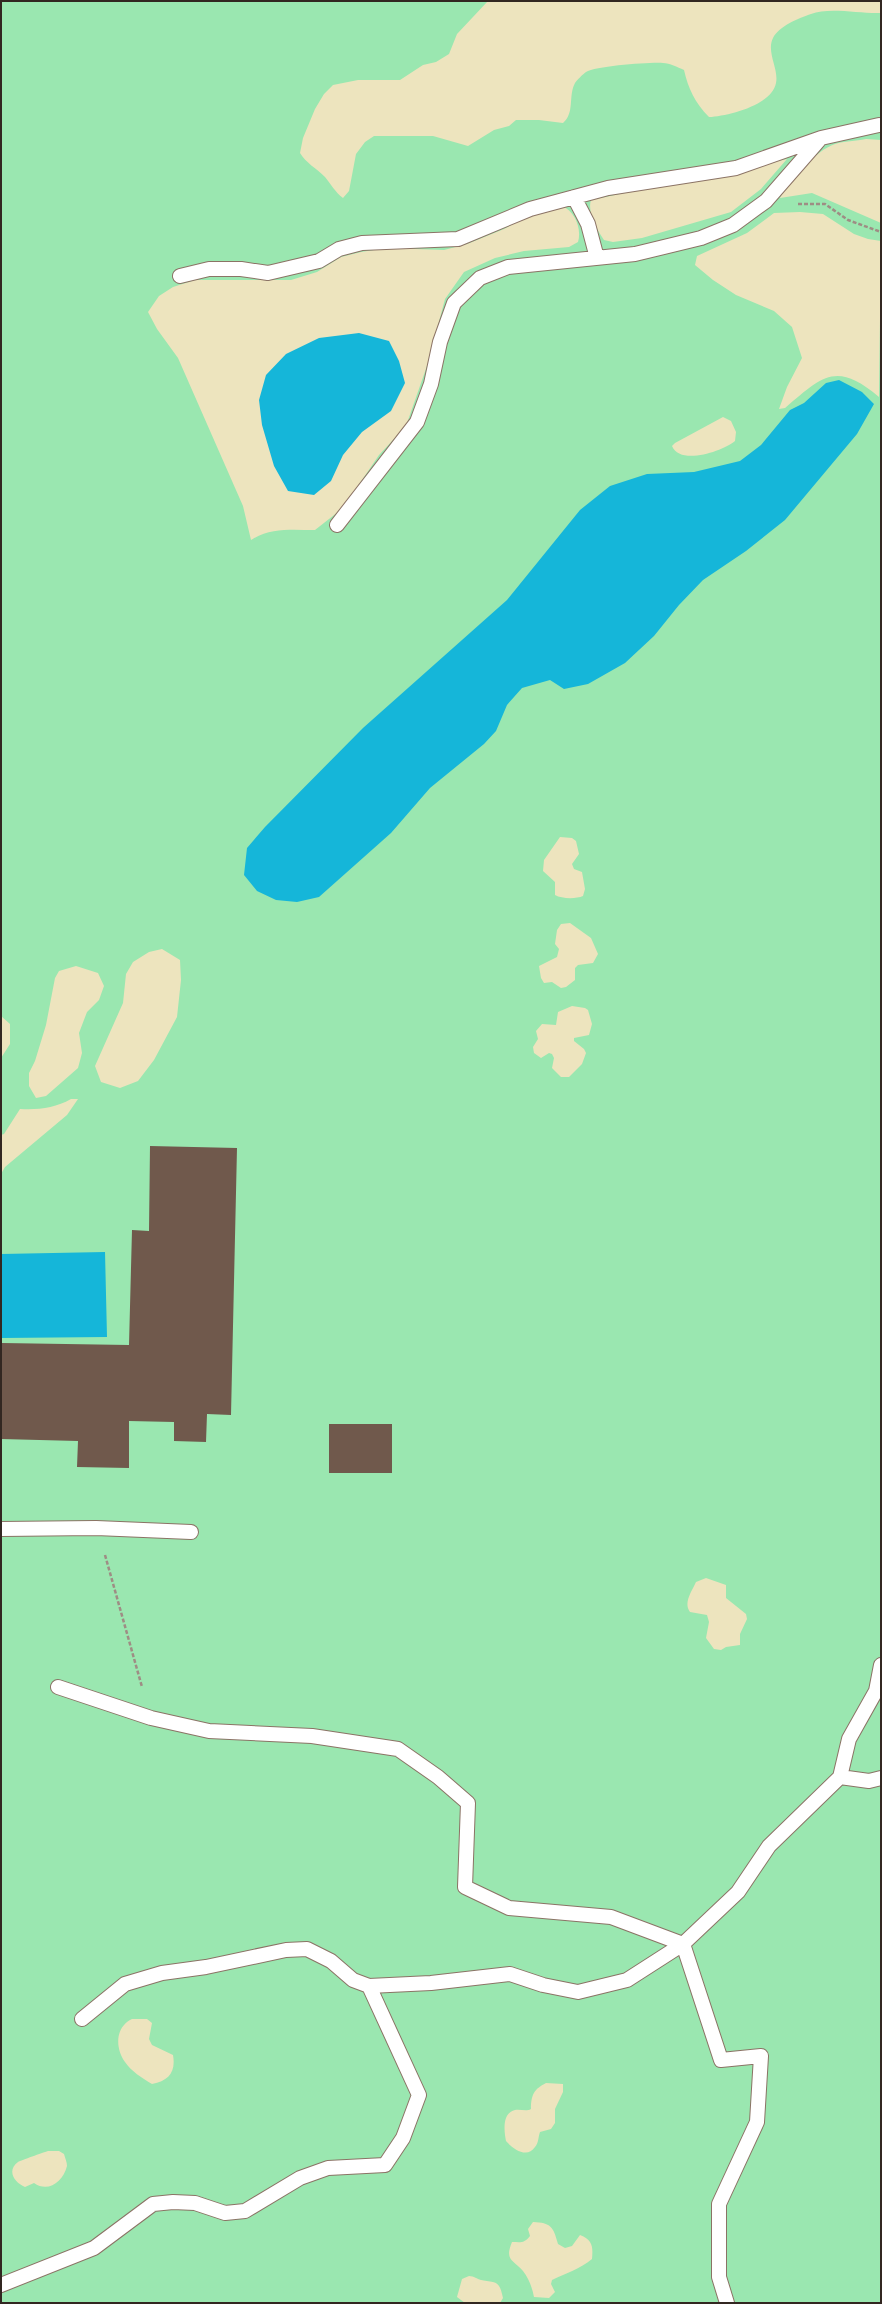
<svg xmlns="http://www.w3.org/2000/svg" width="882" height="2304" viewBox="0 0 882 2304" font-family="'Fira Sans',sans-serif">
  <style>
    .green { fill: #9ae7b0 }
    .sand { fill: #ede4be }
    .water { fill: #15b6d9 }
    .building { fill: #70594c }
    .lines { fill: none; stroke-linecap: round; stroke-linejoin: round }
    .service-casing { stroke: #8b7365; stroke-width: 16 }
    .path { stroke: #9e8d84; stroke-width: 2.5; stroke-dasharray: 4 2; stroke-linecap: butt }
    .service { stroke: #fff; stroke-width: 14 }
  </style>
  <rect width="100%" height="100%" fill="#fee8dc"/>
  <path class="green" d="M1,1H881V2303H1Z"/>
  <path class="sand" d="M488,1H881V13C861,14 829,7 811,14C799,18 779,26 773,38C766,52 779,69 776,83C772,105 728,116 709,117C695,103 688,88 684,70C677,67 670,63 663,63C650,62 596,66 586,72C583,74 577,80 575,83C568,96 575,113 563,123L539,120H516L509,126L494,130L468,146L433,136H374L365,142L356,154L349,191L343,198C335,192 331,184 325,177C316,168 306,163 300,153L303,138L315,109L324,94L333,85L358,80H400L423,65L436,62L449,54L457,34Z
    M866,139L881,140V223L812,193L780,198C788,182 816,150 835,144C844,141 856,141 866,139Z
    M787,159L761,189L731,212L642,238L613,242L604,240C597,230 587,212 591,200Z
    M562,206C575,211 582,229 578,242L569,247L524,251L495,258L464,272L445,299L428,363L406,426L379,455L343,508L315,530C293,530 271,527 251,540L243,506L178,358L157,329L148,312L159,296L173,287L195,280H291L317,272L341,257L361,252L387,248L444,250L467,244L504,229L532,214Z
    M800,212L823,214L854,234L868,239L881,241L879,397C836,361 823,376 785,408L779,409L787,387L802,358L792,327L774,311L736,295L713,280L695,265L697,256L747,233L774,213Z
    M723,417L731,421L736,432L735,441C723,451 680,466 672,446L675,443Z
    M560,837L572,838L576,841L579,854L572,864L574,869L582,872L585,889L583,896C576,899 562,899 555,895V882L543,871L544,860Z
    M570,923L591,938L598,954L593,963L578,965L575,968V980L566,987L561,988L552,982L544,983L541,978L539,966L557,957L559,949L555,944L557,930L561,924Z
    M162,949L180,960L181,980L177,1017L154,1060L138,1081L120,1088L101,1082L95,1066L123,1003L126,974L133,962L149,952Z
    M76,966L98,973L104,986L99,1000L87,1012L79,1033L82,1053L78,1068L46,1096L36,1098L29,1086V1073L35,1061L46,1025L55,978L59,971Z
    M572,1006L585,1008L588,1010L592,1024L589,1035L574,1038V1041L584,1049L586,1053L582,1064L569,1077H561L552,1068L554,1058L552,1054L549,1053L541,1058L534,1053L533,1047L538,1039L536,1031L542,1024L556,1025L558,1012Z
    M1,1016L10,1024V1044L1,1058Z
    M71,1099H78L67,1115L5,1167L1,1174V1135L4,1134L20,1109C39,1110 55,1108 71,1099Z
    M706,1578L726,1585V1598L746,1614L747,1619L740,1634V1645L726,1647L721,1650L714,1649L706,1638L709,1622L707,1615L690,1612C683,1603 692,1591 696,1582Z
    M132,2019H147L152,2023L149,2039L152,2045L173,2055C176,2072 169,2081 152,2084C142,2078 131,2071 125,2062C115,2048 115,2027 132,2019Z
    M546,2083L563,2084V2092L555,2109V2123L551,2129L540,2132C538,2137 539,2142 535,2147C527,2159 513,2149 506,2141C504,2131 502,2113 515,2110C521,2109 526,2112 531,2109C531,2095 534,2089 546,2083Z
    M48,2151H59L64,2154C65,2158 67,2162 67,2166C63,2182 48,2193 34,2183L25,2187C15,2183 6,2171 18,2162C22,2160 42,2153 48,2151Z
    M533,2222C551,2223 553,2226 558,2244L565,2248L572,2246L580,2235C593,2240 593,2247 592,2259C580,2269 566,2273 552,2280L551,2284L555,2292L549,2298L534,2297C532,2287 529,2279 523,2271C514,2260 504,2261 512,2242C520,2242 524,2244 530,2236L528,2229Z
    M469,2276C474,2276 477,2279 481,2280C497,2283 499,2280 503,2298L500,2303H465L457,2297L462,2279Z"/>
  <path class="water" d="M359,333L389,341L399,361L405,383L391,411L362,432L343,455L331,481L314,495L288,491L274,466L262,425L259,400L266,375L286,354L319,338Z
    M839,380L862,392L874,404L857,434L785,520L746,551L703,580L679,605L654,636L625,663L588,684L564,689L550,680L522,688L507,705L496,731L484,744L430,788L391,833L319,897L297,902L276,900L257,891L244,875L247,848L265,827L363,728L507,600L580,510L610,486L647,474L694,472L740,461L761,445L790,410L804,403L826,383Z
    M105,1252L107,1337L1,1338V1254Z"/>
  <path class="building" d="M150,1146L237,1148L231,1415L207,1414L206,1442L174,1441V1422L129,1421V1468L77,1467L78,1441L1,1439L2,1343L129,1345L132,1230L149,1231Z
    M329,1424H392V1473H329Z"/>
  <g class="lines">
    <defs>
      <path id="service" d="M574,197L588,224L597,258
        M180,276L209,269H241L268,273L319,261L339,249L362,243L458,239L530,209L608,188L736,168L821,138L879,125
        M337,525L417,422L431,384L440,342L454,303L480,278L508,267L635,254L701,238L733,225L766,201L821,138
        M1,1529L96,1528L191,1532
        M58,1687L151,1718L209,1731L312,1736L398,1749L438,1777L468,1803L465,1887L509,1908L611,1917L683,1944L738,1892L769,1846L840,1777L849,1739L876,1691L881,1665
        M840,1777L869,1781L881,1778
        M369,1986L431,1983L510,1974L543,1985L578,1992L627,1980L683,1944L721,2060L761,2056L757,2122L719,2204V2277L727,2303
        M1,2285L94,2248L153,2204L173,2202L195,2203L225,2213L245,2211L300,2178L328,2168L385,2165L403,2138L419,2095L369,1986L353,1980L331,1961L307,1949L286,1950L206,1967L162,1973L125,1984L82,2019"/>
    </defs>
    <use href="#service" class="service-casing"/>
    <path class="path" d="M798,204H825L848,220L881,232
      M105,1555L142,1687"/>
    <use href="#service" class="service"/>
  </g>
  <rect width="882" height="2304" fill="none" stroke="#322721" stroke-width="4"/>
</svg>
